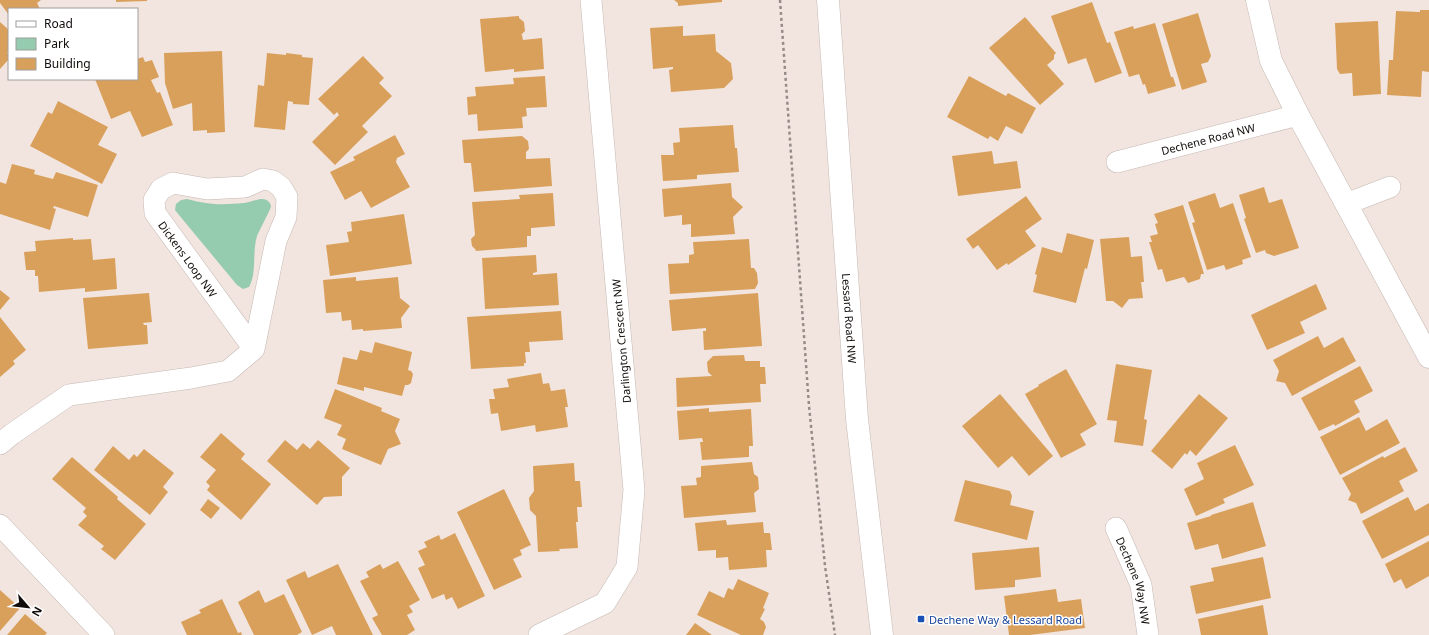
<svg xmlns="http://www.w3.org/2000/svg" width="1429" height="635" viewBox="0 0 1429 635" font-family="'Noto Sans',sans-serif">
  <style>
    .green { fill: #95cbae }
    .building { fill: #d9a05c }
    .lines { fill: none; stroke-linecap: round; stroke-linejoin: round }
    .street-casing { stroke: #c5b8b3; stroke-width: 22 }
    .secondary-casing { stroke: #c5b8b3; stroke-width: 23 }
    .path { stroke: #958c87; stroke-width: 2.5; stroke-dasharray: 3 3; stroke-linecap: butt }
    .street { stroke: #fff; stroke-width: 21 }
    .secondary { stroke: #fff; stroke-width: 22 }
    .transit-dot { fill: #1a4fb4; stroke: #fff; stroke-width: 1.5 }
    .labels { text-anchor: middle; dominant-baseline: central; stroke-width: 3; stroke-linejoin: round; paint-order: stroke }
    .street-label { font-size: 11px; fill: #110d0b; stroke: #fff }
    .transit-label { font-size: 11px; fill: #164399; stroke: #fff; text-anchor: start }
  </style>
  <rect width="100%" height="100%" fill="#f2e5df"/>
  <path class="green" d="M187,199C209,205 222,205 244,203C250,202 257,199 262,199C267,199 270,202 271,206C271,209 259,231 257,236C252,253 257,273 249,287L243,289L237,285L179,215L175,210L176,204L181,200Z"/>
  <path class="building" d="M0,0H41L37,3L40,9H9V15L0,3Z
    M116,0H147V1L116,2Z
    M674,0H722V2L678,6V3Z
    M1092,2L1107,43L1110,42L1122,73L1095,83L1086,58L1068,64L1051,16Z
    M1420,10H1429V72L1422,71L1421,97L1387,95L1389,60H1393L1396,11L1420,12Z
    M1198,13L1211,56L1208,62L1201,64L1207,82L1182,90L1162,24Z
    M519,16V18L524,22L525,31L521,35H522L523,40L542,38L544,69L514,72V69L485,72L480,19Z
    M1025,17L1056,53L1054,55V59L1047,65L1064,84L1040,105L989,48Z
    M1378,21L1381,94L1353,96L1352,73L1340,74L1337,69L1335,23Z
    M0,22L9,30V51L7,53L9,54V59L0,69Z
    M1155,23L1171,77H1173L1176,86L1148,94L1145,84L1143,85L1139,74L1129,77L1114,32L1133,26L1134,29Z
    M683,26V36L715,34L716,51L731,63L733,79L724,88L671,92L669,70L673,69V67L653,69L650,28Z
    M222,51L225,132L207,133V130L193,131L192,103L173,109L165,83L164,53Z
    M267,53L286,55V53L302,55V57L313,58L309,105L293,104V102L288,101L285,130L254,127L258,85L264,86Z
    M363,56L384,78L379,83L392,96L362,126L368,132L335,165L312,142L339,115L337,112L334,115L318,99Z
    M143,57L145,62L152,60L159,77L151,80L157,93L160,92L173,125L142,137L130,111L111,119L95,79H137V59Z
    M545,76L547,107L526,108L527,116L522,117L523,128L478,131L477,114L468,115L467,97L476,96L475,87L514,84L513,78Z
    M969,76L1006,96L1008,93L1036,108L1022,134L1006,126L998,141L990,136L988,139L947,117Z
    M58,101L108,127L98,145L117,154L102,184L30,146L48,112L52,114Z
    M733,125L735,148H737L739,172L697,175V179L663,181L661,155H674L673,143L680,142L679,128Z
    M395,135L405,154L397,158L396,162L410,187L371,208L361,191L345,200L330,172L355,160L353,157Z
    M522,136L528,141L529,149L526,152V159L550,158L552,186L474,192L471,163H464L462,140Z
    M992,151L994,164L1017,161L1021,188L958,196L952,156Z
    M12,164L35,170L34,174L53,179L56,172L98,185L88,217L54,206L53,208L56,209L50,230L0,214V182L6,184Z
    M731,183L732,197L743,207L733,217L735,234L691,237V224L682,225V215L664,217L662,189Z
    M1264,187L1269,203L1282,199L1299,248L1274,256L1266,253L1265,250L1256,253L1244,219L1246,218L1239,195Z
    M553,193L555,226L531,228V236H527V247L476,251L475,249L472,246L471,239L475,235L472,202L520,199L519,195Z
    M1215,193L1220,208L1233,203L1251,257L1242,260L1243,264L1226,270L1224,265L1207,270L1192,223L1195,222L1188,202Z
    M1026,196L1042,219L1025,231L1036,246L1008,265L1007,263L997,270L978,245L973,249L966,239Z
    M1183,205L1204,274H1201L1200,279L1188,283L1184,277L1166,282L1162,269L1158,270L1149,242H1152L1150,236L1158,234L1155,224L1158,223L1154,214Z
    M404,214L412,264L330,276L326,245L349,242L347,232L352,231L351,222Z
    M1067,233L1094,240L1087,269L1085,268L1076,303L1033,292L1037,275L1035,274L1042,247L1062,253Z
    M1129,237L1131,257L1142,256L1144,282H1141L1143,298L1129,299L1122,308L1113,301H1106L1100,239Z
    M73,238V240L91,239L93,260L115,258L117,289L85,292V288L39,292L38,276H35V270H26L24,252L36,251L35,241Z
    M749,239L751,268H754L757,273L758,283L755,289L670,294L668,264L689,263V255L694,254L693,242Z
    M536,255L537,272L533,273V275L557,273L559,305L485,309L482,258Z
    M356,277V281L398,277L400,298L410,306L401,318L402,328L363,331V329L352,330L351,320L342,321L341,312L326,313L323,280Z
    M1316,284L1327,309L1300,322L1305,333L1267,350L1251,315Z
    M0,290L10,298L0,310Z
    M149,293L152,322L143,323L144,325H147L148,344L88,349L83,298Z
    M758,293L762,346L704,350L703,331H706V328L672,331L669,300Z
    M561,311L563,340L529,342L530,352H525L526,363H524V366L471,369L467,317Z
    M0,317L26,350L13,361L15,364L0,377Z
    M1318,336L1324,348L1343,337L1356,361L1292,396L1285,383L1276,381L1279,371L1273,360Z
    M375,342L412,352L408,370L411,371L413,374L411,383L408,385H405L402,396L364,387V391L337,384L343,357L357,360L360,350L372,353Z
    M744,355L745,361H760V367H765L766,384H760L761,402L677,407L676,378L712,376L708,372L707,362L713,356Z
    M1116,364L1152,370L1144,419L1147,420L1143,446L1114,442L1117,421L1107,420Z
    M1360,366L1373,391L1354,401L1360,412L1335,426L1334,424L1319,431L1301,398Z
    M1066,369L1097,424L1080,434L1086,445L1061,458L1025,394L1039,386L1038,385Z
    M541,373L543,384L549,383L551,391L565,389L568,407H565L568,427L536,432L535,425L501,431L498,413L491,414L489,399H495L493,389L509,387L507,379Z
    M335,389L382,408L381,411L400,419L395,431L401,444L388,449L381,465L342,449L346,439L337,435L342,425L324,418Z
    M1000,394L1053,456L1029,476L1012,456L998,468L962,426Z
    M1199,394L1228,418L1196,456L1190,450L1187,455L1185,453L1172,469L1151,451Z
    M709,408V412L751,409L753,446H749V457L702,460L700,442H703L702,438L679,440L677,411Z
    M1359,417L1366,431L1387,419L1400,443L1340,475L1320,437Z
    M221,433L245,454L241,459L271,484L241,520L207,490L210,486L206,482L216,470L200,457Z
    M285,440L297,450L303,443L310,449L318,440L350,468L342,477V496L324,497L317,505L267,461Z
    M1235,445L1254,485L1223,499L1225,503L1196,516L1184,489L1204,479L1197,463Z
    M113,446L129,460L134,454L137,457L144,449L174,473L163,487L168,492L150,515L94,470Z
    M1405,447L1418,471L1399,481L1404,491L1361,514L1356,503L1348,500L1351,494L1342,478L1383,456L1384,458Z
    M72,457L118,497L117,499L146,524L115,560L101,549L104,546L78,525L87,516L83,512L86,508L52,479Z
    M752,462L754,474L758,477L759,489L754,493L756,512L684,518L681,486L697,485L696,478L701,477V466Z
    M574,463L575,481H580L582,507H577L578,522H576L578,548L559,549L560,551L538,552L536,516L530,510L529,498L534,491L533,466Z
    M965,480L1010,491L1012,496L1010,505L1034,511L1027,540L954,521Z
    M504,489L531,545L520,550L522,555L513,559L522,577L494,590L457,512Z
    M1408,497L1415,511L1429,503V535L1382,559L1362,521Z
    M208,499L220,508L211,519L200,510Z
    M1253,502L1266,546L1222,559L1218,544L1195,550L1187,523L1211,516V515Z
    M726,520L727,525L763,522L764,533H770L772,550H766L767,567L729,570L728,557L716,558V550L698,551L695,523Z
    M455,533L485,596L458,609L452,597L446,600L444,594L432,599L418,568L425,565L418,551L427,547L424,542L439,535L441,540Z
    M1429,541V576L1406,589L1401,579L1394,583L1385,564Z
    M1039,547L1041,577L1015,580V587L975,590L972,553Z
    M1263,557L1271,598L1196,614L1190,586L1214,581L1211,568Z
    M398,561L420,600L409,606L413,612L407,615L415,630L407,635H382L372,618L378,615L360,581L369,577L366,572L380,564L383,569Z
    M338,564L373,635H336L332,626L312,635L286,580L305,571L308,578Z
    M738,579L769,593L763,608L765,609L760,619L764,622L766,627L763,635H741L697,615L709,591L724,598L728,588L733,590Z
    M1056,589L1058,602L1081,599L1085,628L1030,635H1009L1004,596Z
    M0,590L20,608L0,631Z
    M259,590L265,603L284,594L302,632L297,635H254L238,602Z
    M222,599L238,633L241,632L242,635H187L181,622L201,613L199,610Z
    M1263,605L1268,635H1201L1198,619Z
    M25,614L47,633L45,635H7Z
    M695,623L712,635H686Z"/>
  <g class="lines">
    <defs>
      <g id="street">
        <path id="s1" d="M1117,162L1298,115"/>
        <path d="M1346,204L1390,187"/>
        <path id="s2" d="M0,444L12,434L69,395L191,378L228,371L254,349L276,241L286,217L287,197L281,187L273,181L263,179L245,187L207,189L173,183L161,189L154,200L155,213L254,349"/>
        <path d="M0,525L104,635"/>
        <path id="s3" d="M1116,528L1141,585L1148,635"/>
        <path d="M539,635L605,603L627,567L634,490L591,0"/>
      </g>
      <g id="secondary">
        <path id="s4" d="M828,0L857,419L882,635"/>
        <path d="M1257,0L1271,61L1298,115L1429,357"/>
      </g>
    </defs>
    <use href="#street" class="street-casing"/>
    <use href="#secondary" class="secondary-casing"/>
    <path class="path" d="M780,0L809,406L825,566L835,635"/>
    <use href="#street" class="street"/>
    <use href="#secondary" class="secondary"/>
  </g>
  <rect class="transit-dot" x="917" y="615" width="8" height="8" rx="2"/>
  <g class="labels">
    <g class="street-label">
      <text stroke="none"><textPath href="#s1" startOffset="94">Dechene Road NW</textPath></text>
      <text stroke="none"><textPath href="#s2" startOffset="656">Dickens Loop NW</textPath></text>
      <text stroke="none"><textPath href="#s4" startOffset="319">Lessard Road NW</textPath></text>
      <text transform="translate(621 341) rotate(-95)">Darlington Crescent NW</text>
      <text stroke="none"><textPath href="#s3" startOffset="56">Dechene Way NW</textPath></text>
    </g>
    <g class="transit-label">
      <text x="929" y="619">Dechene Way &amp; Lessard Road</text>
    </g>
  </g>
  <rect x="8" y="8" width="130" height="72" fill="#ffffff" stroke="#a09e9d"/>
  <rect x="16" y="21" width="20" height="6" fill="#ffffff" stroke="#a09e9d"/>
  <text x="44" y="28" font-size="12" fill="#110d0b">Road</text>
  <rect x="16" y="38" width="20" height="12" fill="#95cbae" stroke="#a09e9d"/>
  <text x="44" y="48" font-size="12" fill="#110d0b">Park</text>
  <rect x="16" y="58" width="20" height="12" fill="#d9a05c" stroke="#a09e9d"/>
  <text x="44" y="68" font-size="12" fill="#110d0b">Building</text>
  <g transform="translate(28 607) rotate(118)" stroke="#ffffff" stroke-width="3" paint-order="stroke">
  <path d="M0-3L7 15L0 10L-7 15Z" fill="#110d0b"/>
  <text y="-6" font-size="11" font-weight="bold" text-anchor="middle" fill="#110d0b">N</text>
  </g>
</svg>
